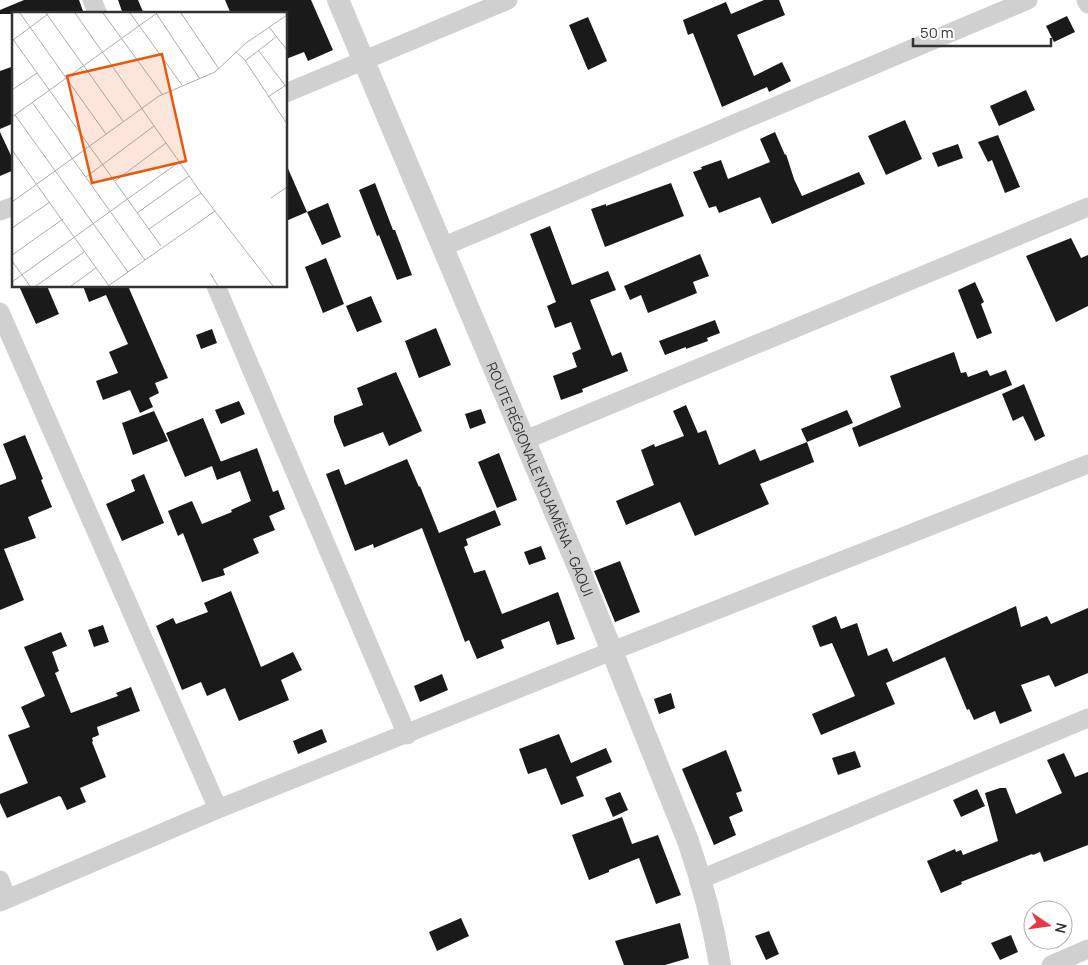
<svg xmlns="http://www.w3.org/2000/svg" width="1088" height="965" viewBox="0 0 1088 965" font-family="Manrope,sans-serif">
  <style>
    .building { fill: #1a1a1a }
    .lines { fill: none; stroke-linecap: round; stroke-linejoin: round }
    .minor { stroke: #d0d0d0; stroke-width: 19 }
    .tertiary { stroke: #d0d0d0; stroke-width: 22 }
    .labels { text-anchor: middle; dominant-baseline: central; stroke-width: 5; stroke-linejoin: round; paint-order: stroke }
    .street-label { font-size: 14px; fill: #333; stroke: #fff }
    .inset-road { fill: none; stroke: #adadad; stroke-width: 1 }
    .view { fill: #e8590c; fill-opacity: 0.15; stroke: #e8590c; stroke-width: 2.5 }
    .inset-edge { fill: none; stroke: #333; stroke-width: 2.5 }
  </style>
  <rect width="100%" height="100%" fill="#fff"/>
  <path class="building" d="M24,0H79L84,14H0V10Z
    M118,0H138L144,14H123Z
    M225,0H311L333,50L308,61L304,52L286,59V14H231Z
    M764,0H779L785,15L737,35L754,76L782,62L791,81L769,92L767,87L722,107L693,33L688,35L683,20L726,2L731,14Z
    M1067,16L1075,32L1054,42L1046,26Z
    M588,17L607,61L588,70L569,25Z
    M14,66V123L0,129V71Z
    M1026,90L1035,110L999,126L990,106Z
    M905,120L922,159L886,175L868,136Z
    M0,132L14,162V170L0,176Z
    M775,132L785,155L786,154L794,179L802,196L859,172L865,184L772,224L760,197L719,213L716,206L709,208L693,172L702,169L701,167L721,160L728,179L770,162L760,139Z
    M998,135L1020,187L1005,193L992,160L988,162L978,142Z
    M958,144L963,158L938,167L932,153Z
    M286,164L307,212L286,221Z
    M375,183L393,230H395L412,275L397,280L379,235L377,236L359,190Z
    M671,183L684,216L605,247L591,209L606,204V206Z
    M328,203L341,237L322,245L307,212Z
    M550,226L572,285L608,271L616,290L590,300L612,356L621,352L628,371L582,389L583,392L561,400L553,376L577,367L572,353L581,349L571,322L555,328L547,306L556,302L530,234Z
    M1071,238L1081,258L1088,255V306L1056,322L1026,256Z
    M700,254L709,276L693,282L697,293L648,313L641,295L630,300L624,286Z
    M326,258L344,304L323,313L305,267Z
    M975,282L984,302L981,304L992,333L977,339L958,290Z
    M19,286H47L59,314L36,324Z
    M83,286H128L168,378L155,383L159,393L149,398L153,407L140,413L130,390L103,400L96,381L118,373L109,352L128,344L106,295L89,302Z
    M371,296L382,322L357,332L346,306Z
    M715,320L720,333L707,338L708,341L686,349V347L665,355L659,341Z
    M436,328L451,365L419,378L405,341Z
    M212,329L217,343L201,349L196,335Z
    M954,352L961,373L966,372L968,377L987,370L990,376L1006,370L1012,385L859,447L852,428L901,407L890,376Z
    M396,372L422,431L389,446L383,432L344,447L334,422V416L363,405L357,388Z
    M1024,384L1045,436L1035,441L1023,416L1013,421L1002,394Z
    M239,401L245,414L221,424L215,410Z
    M686,405L698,433L706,430L719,465L755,449L760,461L807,442L814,462L760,484L769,504L695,536L680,502L626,525L616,501L654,485L641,450L654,444L655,447L684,436L673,411Z
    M481,409L486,423L470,429L465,414Z
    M847,410L853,423L807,442L801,429Z
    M154,411L168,441L133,455L122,423Z
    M203,418L221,462L217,463L257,448L273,492L278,490L285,509L269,516L275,530L253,539L259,553L223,569L225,575L202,582L183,533L178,536L168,511L192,501L202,524L232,512L231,510L251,501L240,471L217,480L212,466L185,477L166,433Z
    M25,435L43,479L41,480L52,507L28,517L36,538L4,549L24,600L0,610V485L16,479V477L3,444Z
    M499,453L517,500L497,508L478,462Z
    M407,459L419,487L420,486L439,533L495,510L501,525L466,539L468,545L464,547L474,573L485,570L502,614L558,592L575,639L557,645L549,621L501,640L504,648L477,659L469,640L465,642L422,528L374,548L373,544L355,551L326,474L339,469L345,485Z
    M144,474L164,523L122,541L106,504L135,491L131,480Z
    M541,546L546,559L529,565L524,552Z
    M620,561L640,612L615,622L594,571Z
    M231,591L261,667L293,652L302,670L281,680L289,700L239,721L225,688L207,696L201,682L182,690L156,626L173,618L176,624L208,612L204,603Z
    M1016,606L1021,627L1047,616L1051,624L1088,608V673L1055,687L1049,675L1021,685L1032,711L1000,724L995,711L974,720L969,709L967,710L945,657L886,683L895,704L821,735L812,714L855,696L832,643L820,647L812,626L836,616L841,629L857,623L868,656L887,648L893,662Z
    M103,625L109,642L94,647L88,630Z
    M61,632L67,646L52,652L59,671L55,673L71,713L118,696L116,693L131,687L140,711L97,727L99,735L92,738L93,741L92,742L106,777L80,788L86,802L67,810L61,797L59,796L7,818L0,803V794L28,783L8,735L30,727L21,707L45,696L24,647Z
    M442,674L448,690L420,702L414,686Z
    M671,693L675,708L659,714L654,699Z
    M322,729L327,742L298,754L293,741Z
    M559,734L571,763L606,748L612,762L576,777L584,796L561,805L546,768L528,774L519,749Z
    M726,750L742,791L736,793L743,811L729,817L736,835L714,845L682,769Z
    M855,751L861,767L838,775L832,758Z
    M1064,753L1075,777L1088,772V845L1044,862L1040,852L1033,855L1032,854L961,882L962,884L941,893L927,861L955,849L956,852L961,850L963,855L998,841L985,793L1000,788H1006L1016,814L1062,793L1047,760Z
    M977,789L985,806L961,817L953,800Z
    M620,792L628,810L613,817L605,798Z
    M622,817L632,844L658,835L681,895L656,904L639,858L609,870V872L589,880L572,835Z
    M461,918L469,936L437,951L429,932Z
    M680,923L689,958L665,965H624L615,941Z
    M769,931L779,954L766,960L755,936Z
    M1011,935L1018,952L1000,960L991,943Z"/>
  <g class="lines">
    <path class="minor" d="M92,0L98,14
      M1086,0L1088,4
      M286,93L508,0
      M0,211L14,206
      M442,247L1028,0
      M216,286L407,735
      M0,312L218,809
      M525,440L1088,207
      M701,879L1088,718
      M0,880L7,899
      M0,902L218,809L612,651L1088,464
      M1051,965L1088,949"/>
    <path class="tertiary" id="s1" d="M338,0L579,569L688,841C702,882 713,923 720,965"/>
  </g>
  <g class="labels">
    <g class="street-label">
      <text stroke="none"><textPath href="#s1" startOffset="520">ROUTE RÉGIONALE N'DJAMÉNA - GAOUI</textPath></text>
    </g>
  </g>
  <g transform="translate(12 12)">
    <rect width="275" height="275" fill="#fff"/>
    <path class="inset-road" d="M8,1L94,122M34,1L111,109M63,1L189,181L261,274M91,1L150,82M118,1L170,73M144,1L188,67M169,1L207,57M257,15L275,38M0,26L149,234M1,28L36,2M246,38L275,76M224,40L232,47L275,112M233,49L264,25M0,78L25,61M256,85L274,73M20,90L133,248M3,103L116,260M0,105L145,1M0,138L97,274M74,165L142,114M103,169L154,131M259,186L275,175M0,190L147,84L203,60L234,31L275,3M125,201L177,164M0,216L38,190M137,217L189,181M0,243L51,207M0,249L18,274M198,261L206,274M0,270L167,150M24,274L72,240M59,274L84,256M96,274L203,199"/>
    <path class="view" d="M150,42L174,149L80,171L55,64Z"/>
    <rect width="275" height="275" class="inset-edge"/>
  </g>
  <g transform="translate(1048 925) rotate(103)"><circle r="24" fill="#ffffff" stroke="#adadad"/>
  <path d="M0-4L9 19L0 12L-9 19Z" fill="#e63946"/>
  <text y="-8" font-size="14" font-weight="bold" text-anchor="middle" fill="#333333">N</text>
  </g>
  <path d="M913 38v8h138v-8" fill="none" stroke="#333333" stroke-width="2.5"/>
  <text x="920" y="38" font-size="15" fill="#333333" stroke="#ffffff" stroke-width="4" paint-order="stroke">50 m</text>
</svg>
